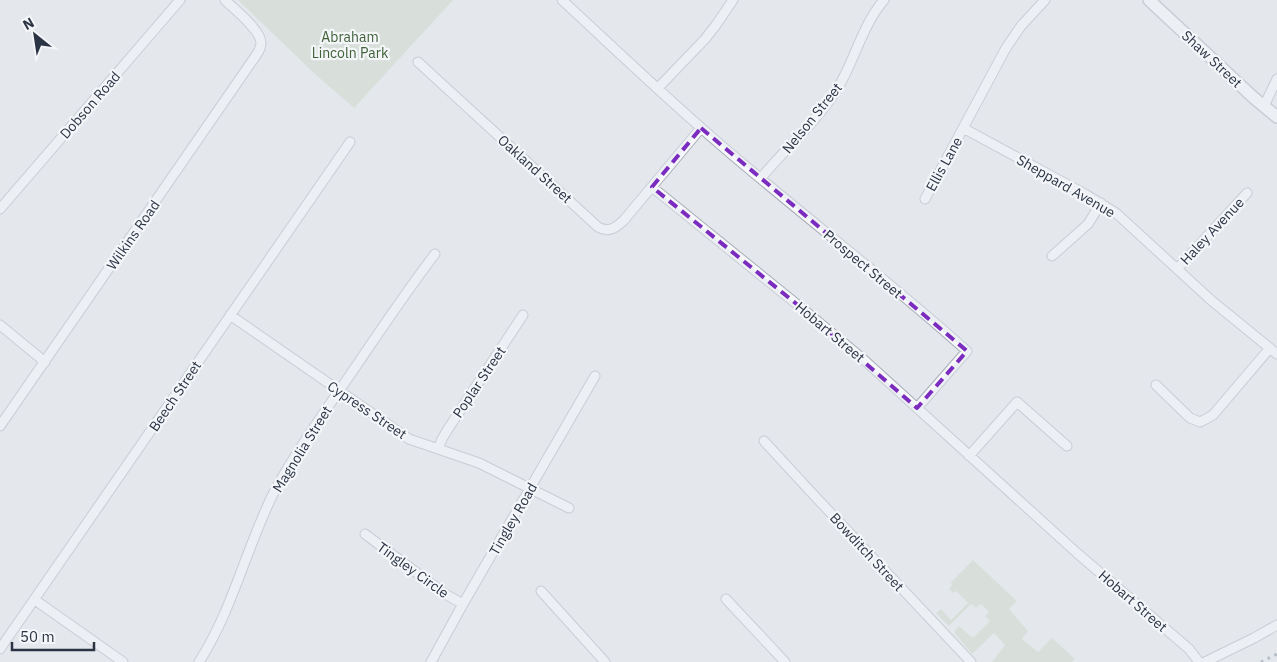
<svg xmlns="http://www.w3.org/2000/svg" width="1277" height="662" viewBox="0 0 1277 662" font-family="'IBM Plex Sans',sans-serif">
  <style>
    .green { fill: #c9d6c5 }
    .lines { fill: none; stroke-linecap: round; stroke-linejoin: round }
    .minor-casing { stroke: #a9aeb7; stroke-width: 11 }
    .tertiary-casing { stroke: #a9aeb7; stroke-width: 14 }
    .minor { stroke: #f7f8fa; stroke-width: 9 }
    .tertiary { stroke: #f7f8fa; stroke-width: 11 }
    .rail { stroke: #7d8696; stroke-width: 3; stroke-dasharray: 2.5 5; stroke-linecap: butt }
    .marked { fill: none; stroke: #7b2cbf; stroke-width: 4; stroke-dasharray: 10 6; stroke-linejoin: round }
    .labels { text-anchor: middle; dominant-baseline: central; stroke-width: 4.5; stroke-linejoin: round; paint-order: stroke }
    .park-label { font-size: 14px; fill: #3f6138; stroke: #f4f6f9 }
    .street-label { font-size: 14px; fill: #2b3445; stroke: #f4f6f9 }
  </style>
  <rect width="100%" height="100%" fill="#e4e7ec"/>
  <path class="green" d="M238,0H453L354,108L316,75Z
    M973,560L1017,601L1009,609L1028,631L1022,639L1038,652L1052,638L1075,659L1072,662H992L1005,645L994,633L972,654L954,632L959,626L973,638L990,621L985,616L989,612L981,604L976,608L971,604L949,626L936,613L941,609L951,620L968,603L956,591L953,593L949,589L952,585L951,582Z"/>
  <g class="lines">
    <defs>
      <path id="minor" d="M562,0C615,49 667,99 722,146C802,215 888,280 967,351L917,408
        M418,62L598,227C608,233 616,228 624,220L701,128
        M658,88L705,39L716,25L733,0
        M1264,106L1277,79
        M963,128L1085,194L1116,213L1212,301L1277,354
        M761,178C785,149 815,123 836,91C854,63 862,25 884,0
        M652,187L804,310L863,359L1077,553L1189,649L1199,662
        M925,199L1006,48L1021,26L1045,0
        M0,209L180,0
        M1052,256L1088,224L1101,203
        M1177,269L1247,193
        M230,315L409,439L479,463L569,508
        M0,325L45,362
        M1156,385L1190,418L1200,422L1204,420L1213,415L1270,348
        M0,426L257,54C259,51 261,47 261,43C261,30 234,9 225,0
        M764,441L810,491L971,662
        M438,449L442,439L448,429L523,315
        M969,456L1017,402L1067,446
        M365,534L445,594L463,604
        M541,591L605,662
        M726,599L785,662
        M35,600L123,662
        M0,649L350,142
        M199,662C233,609 246,548 274,492C296,451 324,413 350,375C378,334 405,293 435,254
        M431,662L463,604L595,376
        M1205,662L1254,638L1277,625"/>
      <path id="tertiary" d="M1149,0L1254,98L1277,117"/>
    </defs>
    <use href="#minor" class="minor-casing"/>
    <use href="#tertiary" class="tertiary-casing"/>
    <use href="#minor" class="minor"/>
    <use href="#tertiary" class="tertiary"/>
    <path class="rail" d="M1261,662L1277,654"/>
  </g>
  <path d="M0 0H1277V662H0ZM701,128L967,351L917,408L804,310L652,187Z" fill="#e4e7ec" fill-opacity=".55" fill-rule="evenodd"/>
  <path class="marked" d="M701,128L967,351L917,408L804,310L652,187Z"/>
  <g class="labels">
    <g class="park-label">
      <text x="350" y="37">Abraham<tspan x="350" dy="16">Lincoln Park</tspan></text>
    </g>
    <g class="street-label">
      <text transform="translate(1212 59) rotate(43)">Shaw Street</text>
      <text transform="translate(90 105) rotate(-49)">Dobson Road</text>
      <text transform="translate(812 118) rotate(-51)">Nelson Street</text>
      <text transform="translate(944 164) rotate(-61)">Ellis Lane</text>
      <text transform="translate(535 169) rotate(42)">Oakland Street</text>
      <text transform="translate(1066 186) rotate(30)">Sheppard Avenue</text>
      <text transform="translate(1212 231) rotate(-47)">Haley Avenue</text>
      <text transform="translate(133 235) rotate(-55)">Wilkins Road</text>
      <text transform="translate(863 264) rotate(40)">Prospect Street</text>
      <text transform="translate(830 332) rotate(40)">Hobart Street</text>
      <text transform="translate(479 382) rotate(-56)">Poplar Street</text>
      <text transform="translate(175 396) rotate(-56)">Beech Street</text>
      <text transform="translate(367 410) rotate(34)">Cypress Street</text>
      <text transform="translate(302 449) rotate(-58)">Magnolia Street</text>
      <text transform="translate(513 519) rotate(-60)">Tingley Road</text>
      <text transform="translate(867 552) rotate(47)">Bowditch Street</text>
      <text transform="translate(413 570) rotate(36)">Tingley Circle</text>
      <text transform="translate(1133 601) rotate(41)">Hobart Street</text>
    </g>
  </g>
  <g transform="translate(35 35) rotate(330)" stroke="#f4f6f9" stroke-width="4" paint-order="stroke">
  <path d="M0-4L9 19L0 12L-9 19Z" fill="#2b3445"/>
  <text y="-8" font-size="14" font-weight="bold" text-anchor="middle" fill="#2b3445">N</text>
  </g>
  <path d="M12 642v8h82v-8" fill="none" stroke="#2b3445" stroke-width="2.5"/>
  <text x="20" y="642" font-size="15" fill="#2b3445" stroke="#f4f6f9" stroke-width="4" paint-order="stroke">50 m</text>
</svg>
